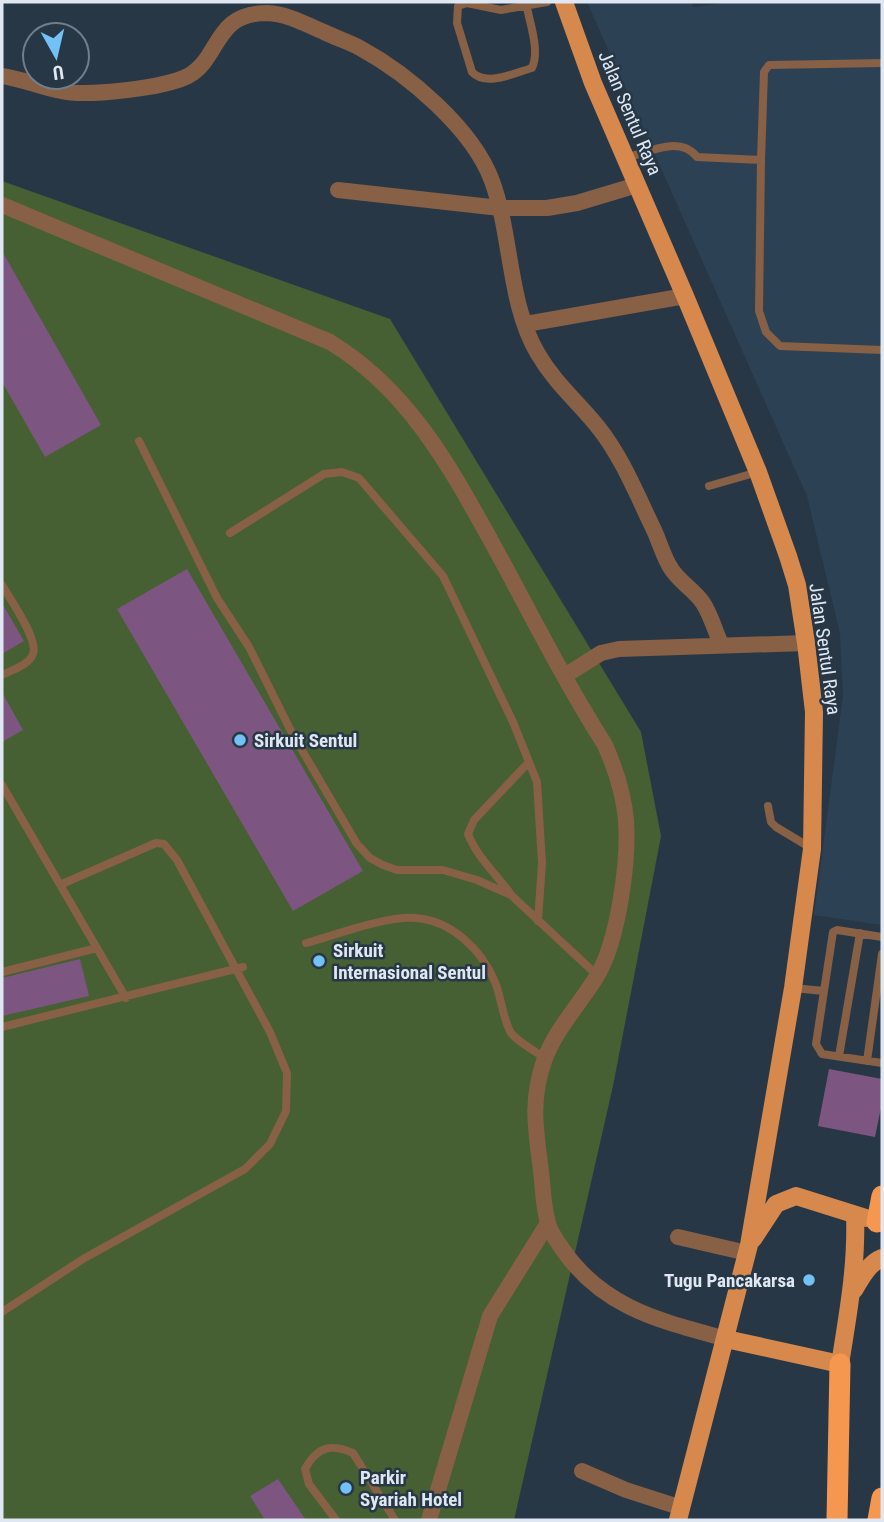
<svg xmlns="http://www.w3.org/2000/svg" width="884" height="1522" viewBox="0 0 884 1522" font-family="'Roboto Condensed',sans-serif">
  <style>
    .built { fill: #2d4155 }
    .green { fill: #465f33 }
    .building { fill: #7d5581 }
    .lines { fill: none; stroke-linecap: round; stroke-linejoin: round }
    .service { stroke: #876045; stroke-width: 8 }
    .minor { stroke: #876045; stroke-width: 16 }
    .primary { stroke: #d7884d; stroke-width: 18 }
    .motorway { stroke: #f6974f; stroke-width: 21 }
    .poi-dot { fill: #73c1f5; stroke: #283746; stroke-width: 2.5 }
    .labels { text-anchor: middle; dominant-baseline: central; stroke-width: 5; stroke-linejoin: round; paint-order: stroke }
    .street-label { font-size: 19px; fill: #dfe8f2; stroke: #283746 }
    .poi-label { font-size: 19px; font-weight: bold; fill: #dfe8f2; stroke: #283746; text-anchor: start }
  </style>
  <rect width="100%" height="100%" fill="#283746"/>
  <path class="built" d="M587,2H692L693,7L732,2H882V925L814,915L843,696L840,633L807,496Z"/>
  <path class="green" d="M2,181L390,319L641,732L661,836L613,1086L514,1520H2Z"/>
  <path class="building" d="M2,251L101,425L45,457L2,382Z
    M187,569L363,871L293,911L117,609Z
    M2,603L24,641L2,654Z
    M2,692L23,730L2,742Z
    M80,959L89,996L2,1016V978Z
    M829,1069L882,1079V1103L875,1137L818,1126Z
    M278,1479L306,1520H265L250,1496Z"/>
  <g class="lines">
    <path class="service" d="M527,7C530,25 540,50 532,68C514,73 486,87 472,72L457,23L458,6L467,3L501,10L547,2
      M626,158C648,152 680,135 697,157L761,160L759,311L766,332L780,346L882,350
      M761,160L764,72L769,65L882,63
      M139,441L217,598L249,647L293,735L357,844L370,858L383,865L397,870H443L477,880L511,895L598,976
      M709,486L758,472
      M230,533L324,474L342,472L359,478L443,576L513,722L537,782L542,863L538,921
      M2,585C10,599 39,640 33,654C29,665 12,670 2,675
      M2,785L126,998
      M768,806L771,822L776,827L811,848
      M510,893C496,874 477,857 468,834L474,820L529,762
      M306,943C336,935 385,916 415,918C451,920 482,950 495,982C501,996 503,1020 511,1033C518,1042 535,1051 545,1058
      M2,972L97,948
      M793,988L824,991L833,932L837,930L882,937
      M824,991L816,1044L822,1054L882,1063
      M2,1027L243,967
      M839,1056L860,933
      M867,1061L882,954
      M2,1312L83,1259L245,1169L270,1144L286,1111L287,1073L270,1032L177,860L164,844L156,843L62,884
      M336,1520L309,1484L305,1469C317,1447 330,1443 353,1453L395,1520"/>
    <path class="minor" d="M2,76C22,79 41,87 61,91C87,97 164,88 188,76C221,58 213,13 267,13C288,14 305,24 324,32C336,38 349,42 360,48C408,74 473,129 492,181C512,235 508,304 538,354C555,383 577,401 598,427C622,457 637,495 654,530C660,543 664,559 672,570C681,583 695,591 703,603C711,615 715,631 721,644
      M338,190L500,208H547L577,203L637,185
      M2,205L330,342C407,389 448,463 490,539C528,608 563,679 605,745C616,770 624,794 626,821C629,862 618,941 597,976C580,1004 555,1030 544,1061C530,1102 536,1130 541,1171C543,1188 543,1206 548,1223C551,1234 557,1241 563,1250C604,1309 662,1321 726,1339
      M526,324L685,296
      M566,675L601,653L619,649L806,643
      M678,1237L747,1253
      M582,1471L626,1490L682,1508
      M429,1520L490,1316L548,1223"/>
    <path class="primary" d="M564,2L593,83L685,296L758,472L788,556L797,585L806,643L814,712L812,849L793,988L749,1245L678,1520
      M753,1239L776,1204L796,1196L866,1218
      M854,1290C861,1278 869,1263 882,1258
      M726,1339L840,1364C848,1314 857,1265 855,1215"/>
    <path class="motorway" d="M877,1222L882,1196
      M837,1520L840,1364
      M878,1520L882,1498"/>
  </g>
  <g class="poi-dot">
    <circle cx="240" cy="740" r="7"/>
    <circle cx="319" cy="961" r="7"/>
    <circle cx="809" cy="1280" r="7"/>
    <circle cx="346" cy="1488" r="7"/>
  </g>
  <g class="labels">
    <g class="street-label">
      <text transform="translate(630 113) rotate(67)">Jalan Sentul Raya</text>
      <text transform="translate(825 649) rotate(82)">Jalan Sentul Raya</text>
    </g>
    <g class="poi-label">
      <text x="254" y="740">Sirkuit Sentul</text>
      <text x="333" y="950">Sirkuit<tspan x="333" dy="22">Internasional Sentul</tspan></text>
      <text x="795" y="1280" text-anchor="end">Tugu Pancakarsa</text>
      <text x="360" y="1477">Parkir<tspan x="360" dy="22">Syariah Hotel</tspan></text>
    </g>
  </g>
  <rect width="884" height="1522" fill="none" stroke="#dfe8f2" stroke-width="7"/>
  <g transform="translate(56 56) rotate(172)"><circle r="33" fill="#283746" stroke="#717e8b" stroke-width="2"/>
  <path d="M0-5L12 26L0 18L-12 26Z" fill="#73c1f5"/>
  <text y="-10" font-size="19" font-weight="bold" text-anchor="middle" fill="#dfe8f2">U</text>
  </g>
</svg>
